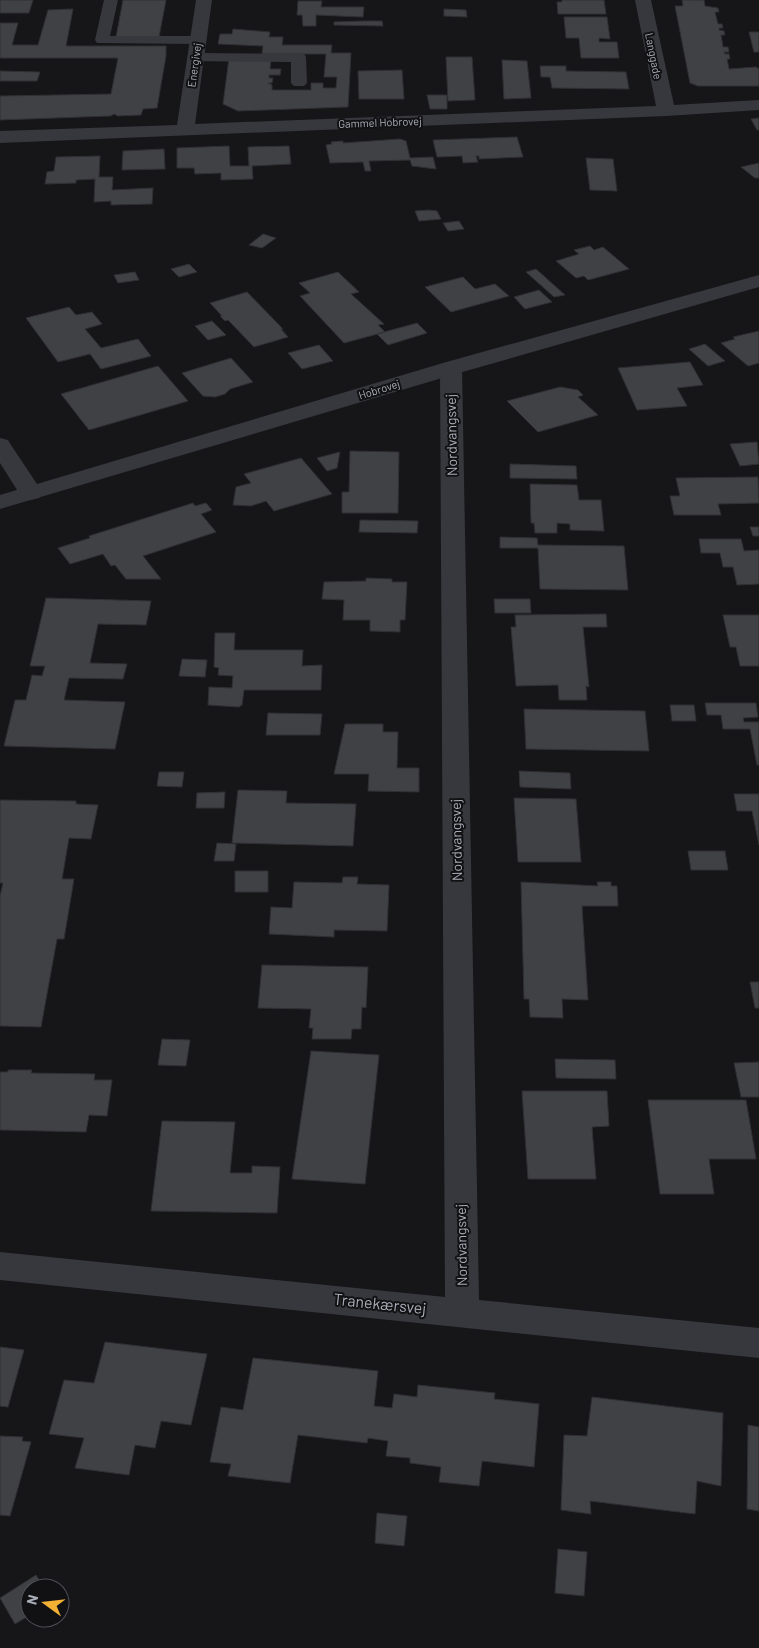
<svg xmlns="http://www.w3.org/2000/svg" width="759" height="1648" viewBox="0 0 759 1648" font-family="Barlow,sans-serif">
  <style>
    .building { fill: #404145; stroke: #303034 }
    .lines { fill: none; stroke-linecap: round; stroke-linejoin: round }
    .service { fill: #37383d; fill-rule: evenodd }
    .minor { fill: #37383d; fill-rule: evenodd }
    .tertiary { fill: #37383d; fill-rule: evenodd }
    .labels { text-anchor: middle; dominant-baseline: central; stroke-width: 4; stroke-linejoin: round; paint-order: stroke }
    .far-street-label { font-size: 11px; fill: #a8adb8; stroke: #111113 }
    .street-label { font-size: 14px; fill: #a8adb8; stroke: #111113 }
    .near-street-label { font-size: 16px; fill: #a8adb8; stroke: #111113 }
  </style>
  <rect width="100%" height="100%" fill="#161618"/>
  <path class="building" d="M0,0H33L29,13H0Z
    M123,0H166L159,37H116Z
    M562,0H604L606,14H558L557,2H562Z
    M682,0H704L705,6L718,8L719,12H715L718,24H722L723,28H719V30L724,31L725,35H721L723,47H728L729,52H724L725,54H729L730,59H727L729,69L756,67L759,69V86H698L690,83L675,6H683Z
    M298,1H322L321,7H364L363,17L316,15V26H303L302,15H297Z
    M73,9L66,46H166V56L157,108L143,109L141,115L117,116L115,114L110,116L0,120V96L111,94L118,58H0V23H18L12,45H38L48,10Z
    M444,9L466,10L467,17L444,16Z
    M564,17H607L610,39L599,38V42H617L619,58H581L579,38H566Z
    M363,21H382L383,26L334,25V22Z
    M233,29L270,32L269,37H283L282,45H332L331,53H351L348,107L238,111L223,104L229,58H271L270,69H281L280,75H269V78H273L272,83H268L272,85V90H311V83H323V88H336L337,77H324L326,54H262L263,46L218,44L220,34H232Z
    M749,32H759V52H754Z
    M446,57H472L475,100L448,101Z
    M502,60L527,61L531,98L504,99Z
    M540,66H566V71L626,72L629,89L552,88L550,77H541Z
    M402,70L404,99H359L358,71Z
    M0,71L40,72L37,81H0Z
    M427,95H447V109H430Z
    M759,118V130H757L751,119Z
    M517,137L523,157L479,159V156H476L478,162L463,163L462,156L437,157L433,140Z
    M400,139L406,141L410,158L433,157L436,169L412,166L410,160L369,161L371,171H365L363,162L330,163L326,145L332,144L331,142L343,141V143Z
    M229,146L230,166H249L248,147L289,146L291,164L252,166L253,179L221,180V173L195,174L194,168H177V148Z
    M164,149L165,169L122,170L123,151Z
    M100,156L99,177H113L112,190L153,188L152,204L111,205V201L94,202L95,179L76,180V183L45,184L47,172L54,171L56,157Z
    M586,158L613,159L617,191L590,190Z
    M759,163V178H755L741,167Z
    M429,210L437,211L441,219L419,221L415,211Z
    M459,221L464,229L448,231L443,223Z
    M263,234L276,238L262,248L249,245Z
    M590,246L594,250L603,247L629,269L588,280L584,276L576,278L556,261L579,254L574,250Z
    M189,264L197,272L179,277L171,269Z
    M536,269L565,295L554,297L526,272Z
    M135,272L139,280L118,283L114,275Z
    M338,272L359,292L351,294L384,324L378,325L385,332L344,343L300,296L310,293L299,283Z
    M463,277L475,289L495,284L509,296L451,312L425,287Z
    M539,290L552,302L525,309L514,297Z
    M247,292L283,329H281L288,337L254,347L228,320L225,321L220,316H222L210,303Z
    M69,307L76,315L92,312L102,324L85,329L101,348L138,339L151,356L101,369L90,354L58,362L26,318Z
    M212,321L226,335L208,340L195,326Z
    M417,323L427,333L388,345L377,334Z
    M759,331V363L748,366L721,343L735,339L733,337Z
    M705,344L725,361L708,366L689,349Z
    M319,345L333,361L302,369L288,353Z
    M231,358L253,382L230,389L225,394L215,397L203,396L182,373Z
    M690,362L703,385L677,388L687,406L637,410L618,368Z
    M158,366L188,401L89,430L61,394Z
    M560,387L578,390L583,395L578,397L598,415L538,432L507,401Z
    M757,442L759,464L740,466L730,444Z
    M350,451L399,452L398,513H342V492H349Z
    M340,452L337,468L327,471L317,458Z
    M301,458L332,494L274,511L266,501L251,506L233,505L236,487L251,483L244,474Z
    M510,464L576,466L577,479L510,478Z
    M758,477L759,503L718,504L721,515H674L670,496H680L676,478Z
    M530,484L577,485L579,500H601L604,531L570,530V524L557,523V533H535L534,523H531Z
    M193,503L195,506L206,503L212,510L201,514L216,532L143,556L161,579H126L115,565L111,566L103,554L70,564L58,548L90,538L89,536Z
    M360,520L418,521L417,533L359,532Z
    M750,527H759V536H753Z
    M500,537L537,538L538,545L624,546L628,590L540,589L538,548H500Z
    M699,539H741L744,551L759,550V584L737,585L733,567H723L720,553H701Z
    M366,578L392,579V582H407L405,620H400V632L370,631V620H343L344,600L322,599L324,582L366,581Z
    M46,598L151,601L146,625L98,624L90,663L127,664L123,679L69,678L64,700L125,702L115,749L4,746L15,700H26L32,675L42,676L45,666H30Z
    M494,599H530L531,613H495Z
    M606,614L607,627H583L589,687L586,686L587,700H559L558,685L516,686L511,627H516L515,615Z
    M723,615H759V666H740L736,647H730Z
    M215,633H235L234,650H303L302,666L322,665L321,690H244L242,705L239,707L208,705L209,687L232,688L233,676L218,675L219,668L214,667Z
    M182,659L207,660L205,677L179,676Z
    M705,703H756L758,717L743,718L744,722H759V765H757L750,729H723L721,715H707Z
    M670,705H694L696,721H672Z
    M524,709L645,711L649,751L526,749Z
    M268,713L322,714L320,735H266Z
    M345,724H383V732H398L397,768H419V792L368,791L369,774H334Z
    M519,771L570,773L571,789L520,787Z
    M159,772H184L182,787L157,786Z
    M238,790L287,791L286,803L356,804L353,846L232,843Z
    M225,792L224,808H196L197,793Z
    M734,794H759V845L752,811H737Z
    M514,798L576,799L581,862H518Z
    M0,800L76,801V804L98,805L91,839L69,838L62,879H74L64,939H57L41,1027L0,1026V896L3,883H0Z
    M217,843L236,844L234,861H214Z
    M688,851H725L728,870H691Z
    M235,871H268V892H235Z
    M343,877H358L357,884L389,885L387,931L334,930V937L269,934L271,907L292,908L294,882L342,883Z
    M521,882L598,886L597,882H611V886H617L618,906H582L588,1000L562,999L563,1018L530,1017L529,999H524Z
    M262,965L368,967L366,1008L362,1007L361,1029H352L351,1039H312L313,1028H309L311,1009L258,1008Z
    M750,982H759V1008H755Z
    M162,1039L190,1040L186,1066L158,1065Z
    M311,1051L379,1055L365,1184L292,1179Z
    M555,1059L615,1060L616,1079L556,1078Z
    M759,1062V1097H741L734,1063Z
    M8,1070H32L31,1073L95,1074L94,1080H112L107,1116L89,1115L86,1132L0,1130V1072H8Z
    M522,1091H607L609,1126L592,1127L596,1179H528Z
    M648,1100H746L756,1159H709L714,1194H660Z
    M162,1121L235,1122L230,1173H252V1166L280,1167L277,1213L151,1211Z
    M105,1342L207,1354L191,1425L161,1421L155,1448L135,1445L129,1475L75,1468L84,1438L49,1434L64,1380L94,1383Z
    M0,1347L24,1350L8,1407L0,1406Z
    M253,1358L378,1371L374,1406L392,1408L394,1394L417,1397L418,1385L495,1393L494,1399L539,1404L534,1467L482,1461L479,1486L439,1482L441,1467L410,1463V1458L386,1456L388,1441L368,1438L367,1443L298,1435L290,1483L228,1476L231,1464L210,1462L221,1407L243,1410Z
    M592,1397L723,1413L721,1486L697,1481L695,1514L590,1501L591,1514L561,1510L564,1435L587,1436Z
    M748,1425L759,1427V1511L747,1509Z
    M0,1436L23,1437L22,1441L31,1442L10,1516L0,1515Z
    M377,1513L407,1516L404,1546L375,1543Z
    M558,1549L587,1552L584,1596L555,1593Z
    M36,1575L44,1588H30V1615L15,1624L0,1598Z"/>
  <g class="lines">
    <path class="service" d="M104,0H118L110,36H198L203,37L205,40L203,43L198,44L97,43L95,40Z
      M195,53L304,54L306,57L307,83L304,86H294L291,83V62L190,61L187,58L190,55Z"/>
    <path class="minor" d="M196,0H212L195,124L656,106L635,0H651L674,105L759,100V110L666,116L0,143V131L177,125Z
      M451,362L459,363L462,368L479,1300L759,1328V1358L0,1280V1252L445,1297L440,368L443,363Z
      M0,438L8,440L11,445L43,493L39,498L31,500L23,498L19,493L0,463Z"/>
    <path class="tertiary" d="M759,275V287L459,373L0,509V495L443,363Z"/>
  </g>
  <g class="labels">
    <g class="far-street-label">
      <text transform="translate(654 56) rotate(79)">Langgade</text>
      <text transform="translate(194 65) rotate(-82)">Energivej</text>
      <text transform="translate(380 122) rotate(-2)">Gammel Hobrovej</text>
      <text transform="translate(379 389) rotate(-17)">Hobrovej</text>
    </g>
    <g class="street-label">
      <text transform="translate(451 435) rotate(-91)">Nordvangsvej</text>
      <text transform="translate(456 840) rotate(-91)">Nordvangsvej</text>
      <text transform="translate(461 1245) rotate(-91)">Nordvangsvej</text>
    </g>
    <g class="near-street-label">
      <text transform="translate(380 1303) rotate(6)">Tranekærsvej</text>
    </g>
  </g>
  <g transform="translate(45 1603) rotate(285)"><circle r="24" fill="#111113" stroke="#4d4f55"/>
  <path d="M0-4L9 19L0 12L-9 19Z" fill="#f2b134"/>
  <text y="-8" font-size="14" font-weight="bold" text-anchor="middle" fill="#a8adb8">N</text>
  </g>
</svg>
